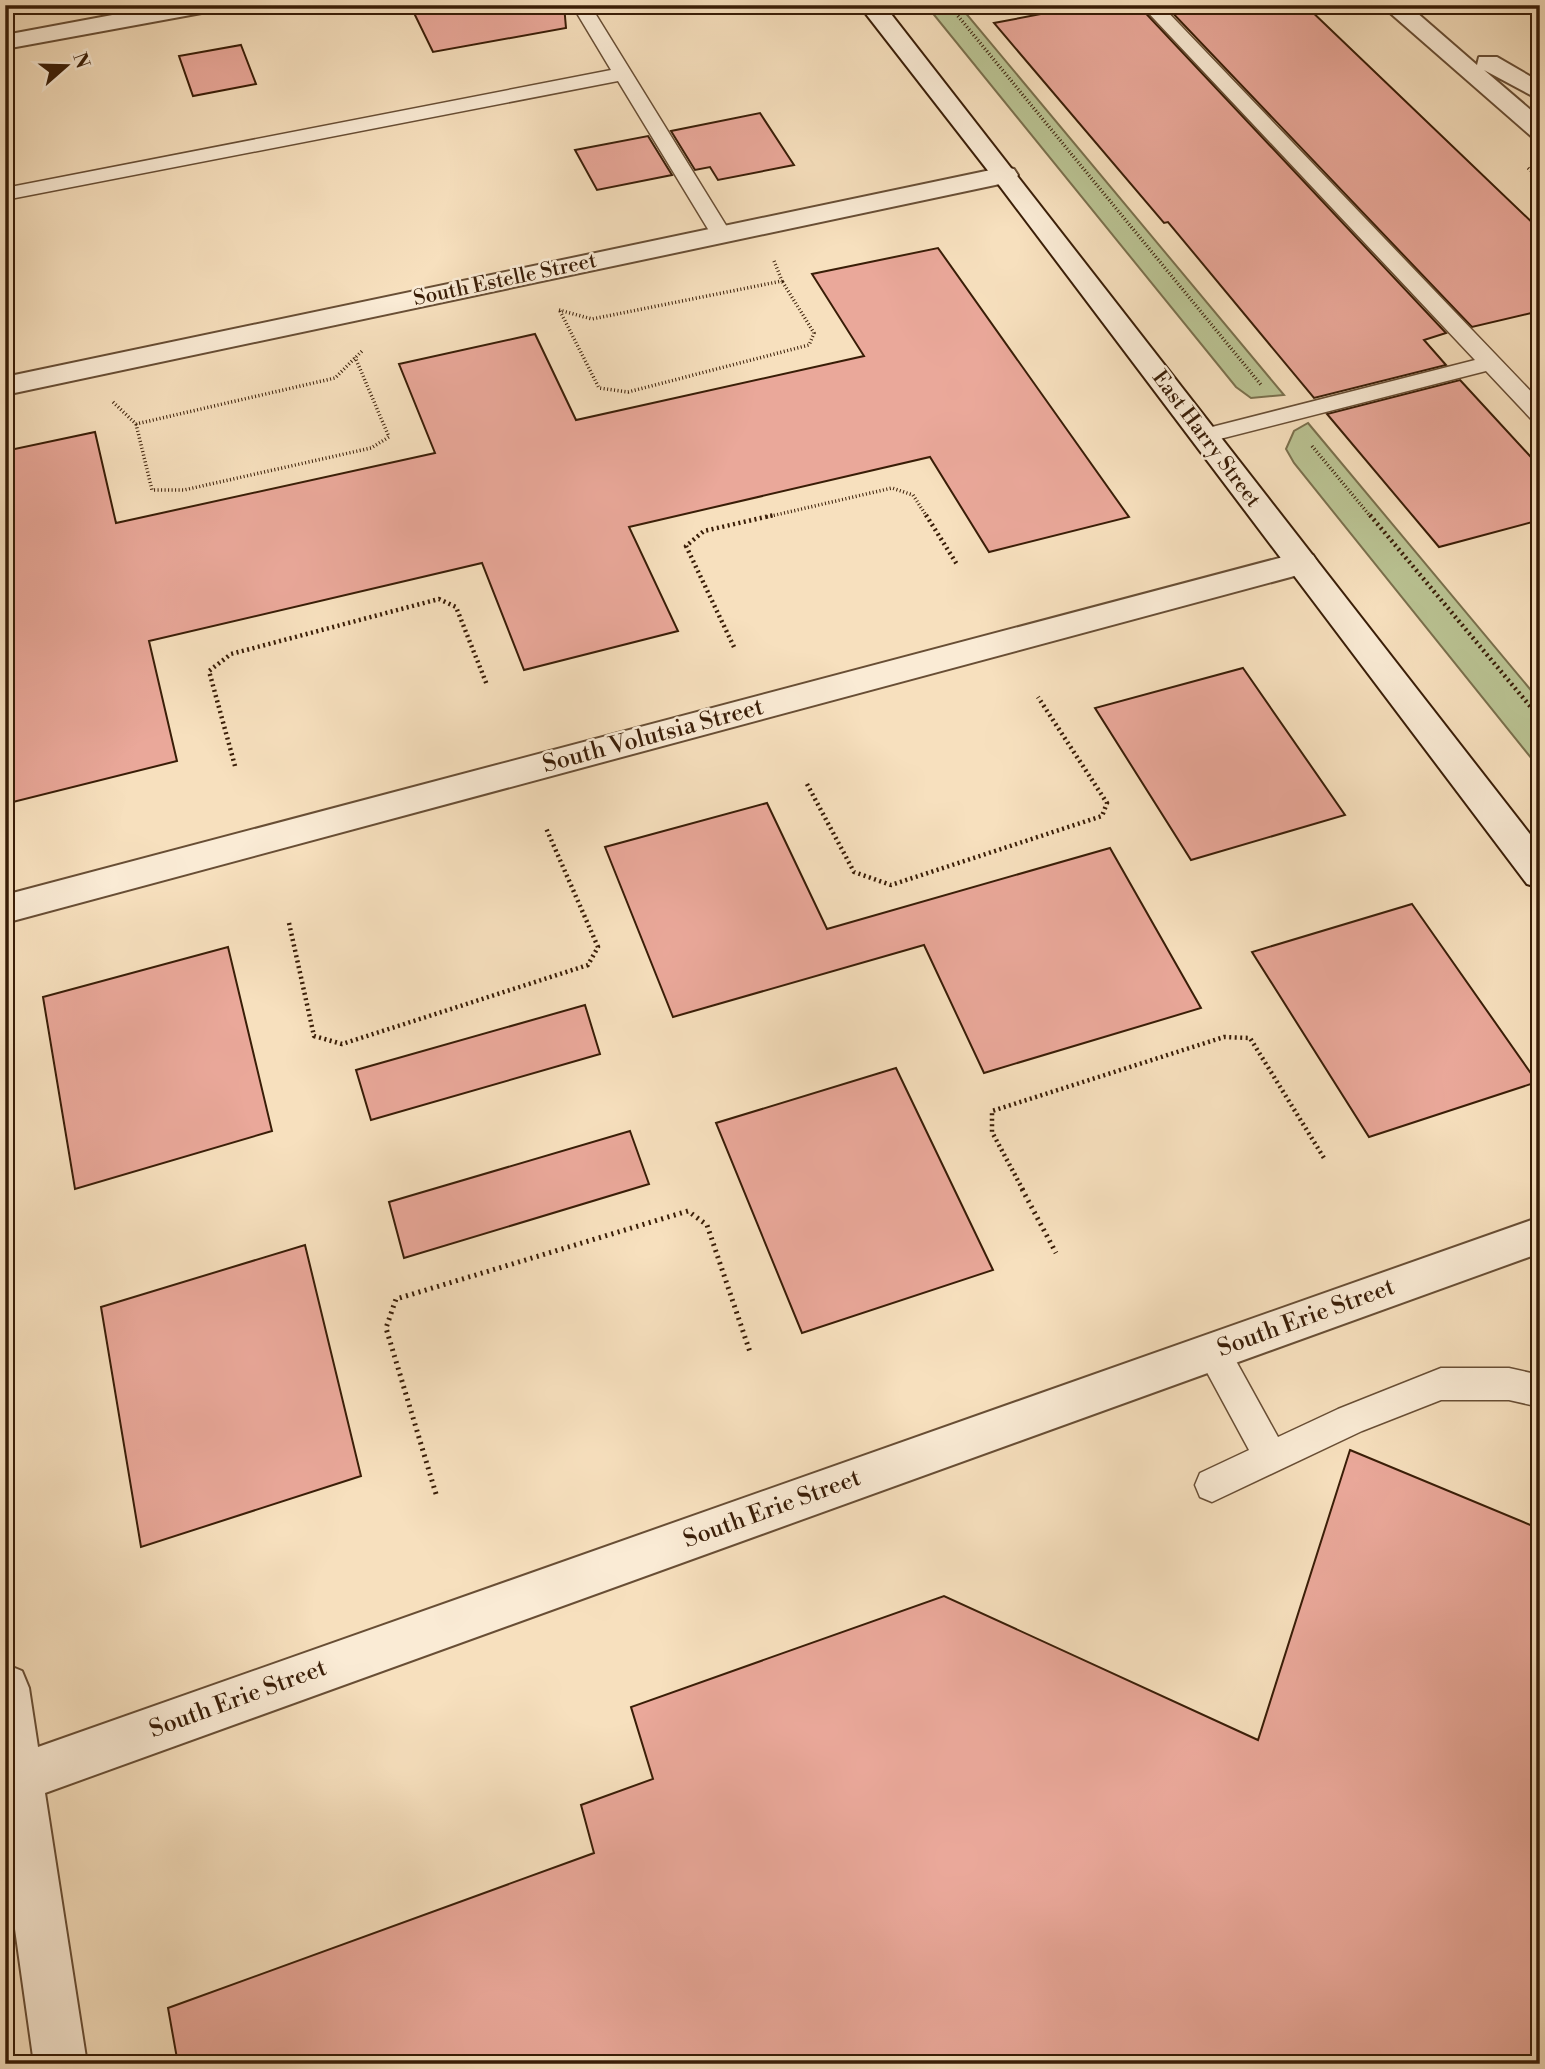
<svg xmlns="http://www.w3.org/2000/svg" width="1545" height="2069" viewBox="0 0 1545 2069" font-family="'Libre Bodoni',serif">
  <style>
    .green { fill: #bac393; stroke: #7a704d; stroke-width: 2 }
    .building { fill: #eaa89a; stroke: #391d07; stroke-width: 2 }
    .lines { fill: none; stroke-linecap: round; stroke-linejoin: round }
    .lane-casing { stroke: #684e35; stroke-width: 3 }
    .street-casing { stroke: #684e35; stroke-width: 4 }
    .secondary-casing { stroke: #391d07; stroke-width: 4 }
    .path-far2 { stroke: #391d07; stroke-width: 3.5; stroke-dasharray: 1 2.5; stroke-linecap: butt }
    .path-far1 { stroke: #391d07; stroke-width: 4.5; stroke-dasharray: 2 3.5; stroke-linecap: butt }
    .path { stroke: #391d07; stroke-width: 5; stroke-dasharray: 2 4.5; stroke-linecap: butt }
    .lane { fill: #faebd5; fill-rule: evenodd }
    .street { fill: #faebd5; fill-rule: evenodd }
    .secondary { fill: #faebd5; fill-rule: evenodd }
    .labels { text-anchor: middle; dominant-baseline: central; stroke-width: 5; stroke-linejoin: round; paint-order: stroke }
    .far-street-label { font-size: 21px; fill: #391d07; stroke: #faebd5 }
    .street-label { font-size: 24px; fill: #391d07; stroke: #faebd5 }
  </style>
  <rect width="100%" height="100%" fill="#f7e0be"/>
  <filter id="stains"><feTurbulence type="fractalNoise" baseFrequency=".00286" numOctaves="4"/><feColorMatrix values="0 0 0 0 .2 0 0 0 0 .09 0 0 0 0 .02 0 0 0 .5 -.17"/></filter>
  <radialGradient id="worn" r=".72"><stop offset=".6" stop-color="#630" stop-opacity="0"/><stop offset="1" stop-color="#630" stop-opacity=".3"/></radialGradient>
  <path class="green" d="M926,5H959L1284,395L1251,398L1236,387Z
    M1308,423L1540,701V769L1294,463L1286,449L1294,431Z"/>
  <path class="building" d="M444,5H564L566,28L433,52L413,11Z
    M1088,5H1138L1446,333L1424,340L1446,365L1314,398L1168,222L1164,223L994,23Z
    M1165,5H1305L1540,230V311L1472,327Z
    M241,45L256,84L193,96L179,56Z
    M760,113L794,165L718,180L710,167L695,170L671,131Z
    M648,136L672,175L597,190L575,150Z
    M938,248L1129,517L989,552L930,457L629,527L678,631L524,670L482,563L149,641L177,761L5,804V451L95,432L116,523L435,453L399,364L535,334L576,420L864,356L812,274Z
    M1460,380L1540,467V520L1439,547L1327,414Z
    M1243,668L1345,815L1191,860L1095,708Z
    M767,803L827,929L1110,848L1201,1008L984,1073L924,945L673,1017L605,847Z
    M1412,904L1537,1082L1369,1137L1252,952Z
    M228,947L272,1131L75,1189L43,997Z
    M585,1005L600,1054L371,1120L356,1070Z
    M896,1068L993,1270L802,1333L716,1123Z
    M630,1131L649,1184L404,1258L389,1202Z
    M305,1245L361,1476L141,1547L101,1307Z
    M1350,1450L1540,1529V2064H178L168,2008L594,1853L581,1805L653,1779L631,1707L944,1596L1258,1740Z"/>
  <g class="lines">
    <defs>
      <path id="lane" d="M572,5H590L732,235L728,239H714L618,81L5,200V188L611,70Z
        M1141,5H1161L1540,401V422L1532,420L1486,371L1204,443L1196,441L1192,436L1196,431L1475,360Z
        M1213,1337L1225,1341L1278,1437L1338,1409L1441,1368H1509L1540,1375V1407L1509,1400H1441L1362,1431L1212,1502L1200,1497L1195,1485L1200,1473L1249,1450L1196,1352L1201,1341Z"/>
      <path id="street" d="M166,5H219L215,10L207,12L5,49V35Z
        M1381,5H1408L1477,65L1479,57H1497L1540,82V100L1484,70L1540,118V139L1531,136Z
        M1005,167L1014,169L1018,175L1014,181L5,395V377Z
        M1302,552L1313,555L1318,563L1313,571L5,923V895Z
        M1540,1217V1253L45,1793L87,2064H34L5,1858V1664L22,1671L29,1688L38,1747Z"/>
      <path id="secondary" d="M859,5H884L1540,847V888L1527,884L996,181Z"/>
    </defs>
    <use href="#lane" class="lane-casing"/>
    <use href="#street" class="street-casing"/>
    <use href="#secondary" class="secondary-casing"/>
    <path class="path-far2" d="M949,5L1262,386
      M1528,168L1540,179
      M559,310L592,319L782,281L774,261
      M560,311L599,388L628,392L809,345L814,333L782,281
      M113,402L136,424L335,378L363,350
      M136,424L152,490H184L371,448L389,437L355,357
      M1312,446L1371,517
      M767,517L892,488L913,495L927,517"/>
    <path class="path-far1" d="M926,515L958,566
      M1370,515L1540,718
      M734,647L686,546L704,531L774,515
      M235,766L209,671L231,654L439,599L456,607L487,685
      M807,784L854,872L891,885L1102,816L1107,803L1038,697
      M289,923L314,1036L342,1044L588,965L598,947L546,828
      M1023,1190L992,1132V1111L1224,1037L1250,1038L1324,1158"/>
    <path class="path" d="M1022,1189L1056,1253
      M436,1494L386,1328L396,1299L688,1211L707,1225L750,1352"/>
    <use href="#lane" class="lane"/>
    <use href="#street" class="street"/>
    <use href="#secondary" class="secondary"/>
  </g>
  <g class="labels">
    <g class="far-street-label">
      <text transform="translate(505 280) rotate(-12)">South Estelle Street</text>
      <text transform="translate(1206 439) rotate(53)">East Harry Street</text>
    </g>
    <g class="street-label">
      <text transform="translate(653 736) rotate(-15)">South Volutsia Street</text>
      <text transform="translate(1306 1318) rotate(-20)">South Erie Street</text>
      <text transform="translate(772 1509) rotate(-20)">South Erie Street</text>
      <text transform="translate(238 1699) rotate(-20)">South Erie Street</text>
    </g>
  </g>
  <rect width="1545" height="2069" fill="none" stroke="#f7e0be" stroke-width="28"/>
  <rect x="7" y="7" width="1531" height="2055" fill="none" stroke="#391d07" stroke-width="3.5"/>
  <rect x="14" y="14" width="1517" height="2041" fill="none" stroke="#391d07" stroke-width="2"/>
  <g transform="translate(66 66) rotate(70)" stroke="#faebd5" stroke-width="5" paint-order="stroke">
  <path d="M0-5L12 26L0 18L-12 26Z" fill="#391d07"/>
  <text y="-10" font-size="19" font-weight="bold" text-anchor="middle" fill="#391d07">N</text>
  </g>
  <rect width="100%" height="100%" filter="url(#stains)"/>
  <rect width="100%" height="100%" fill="url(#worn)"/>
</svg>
